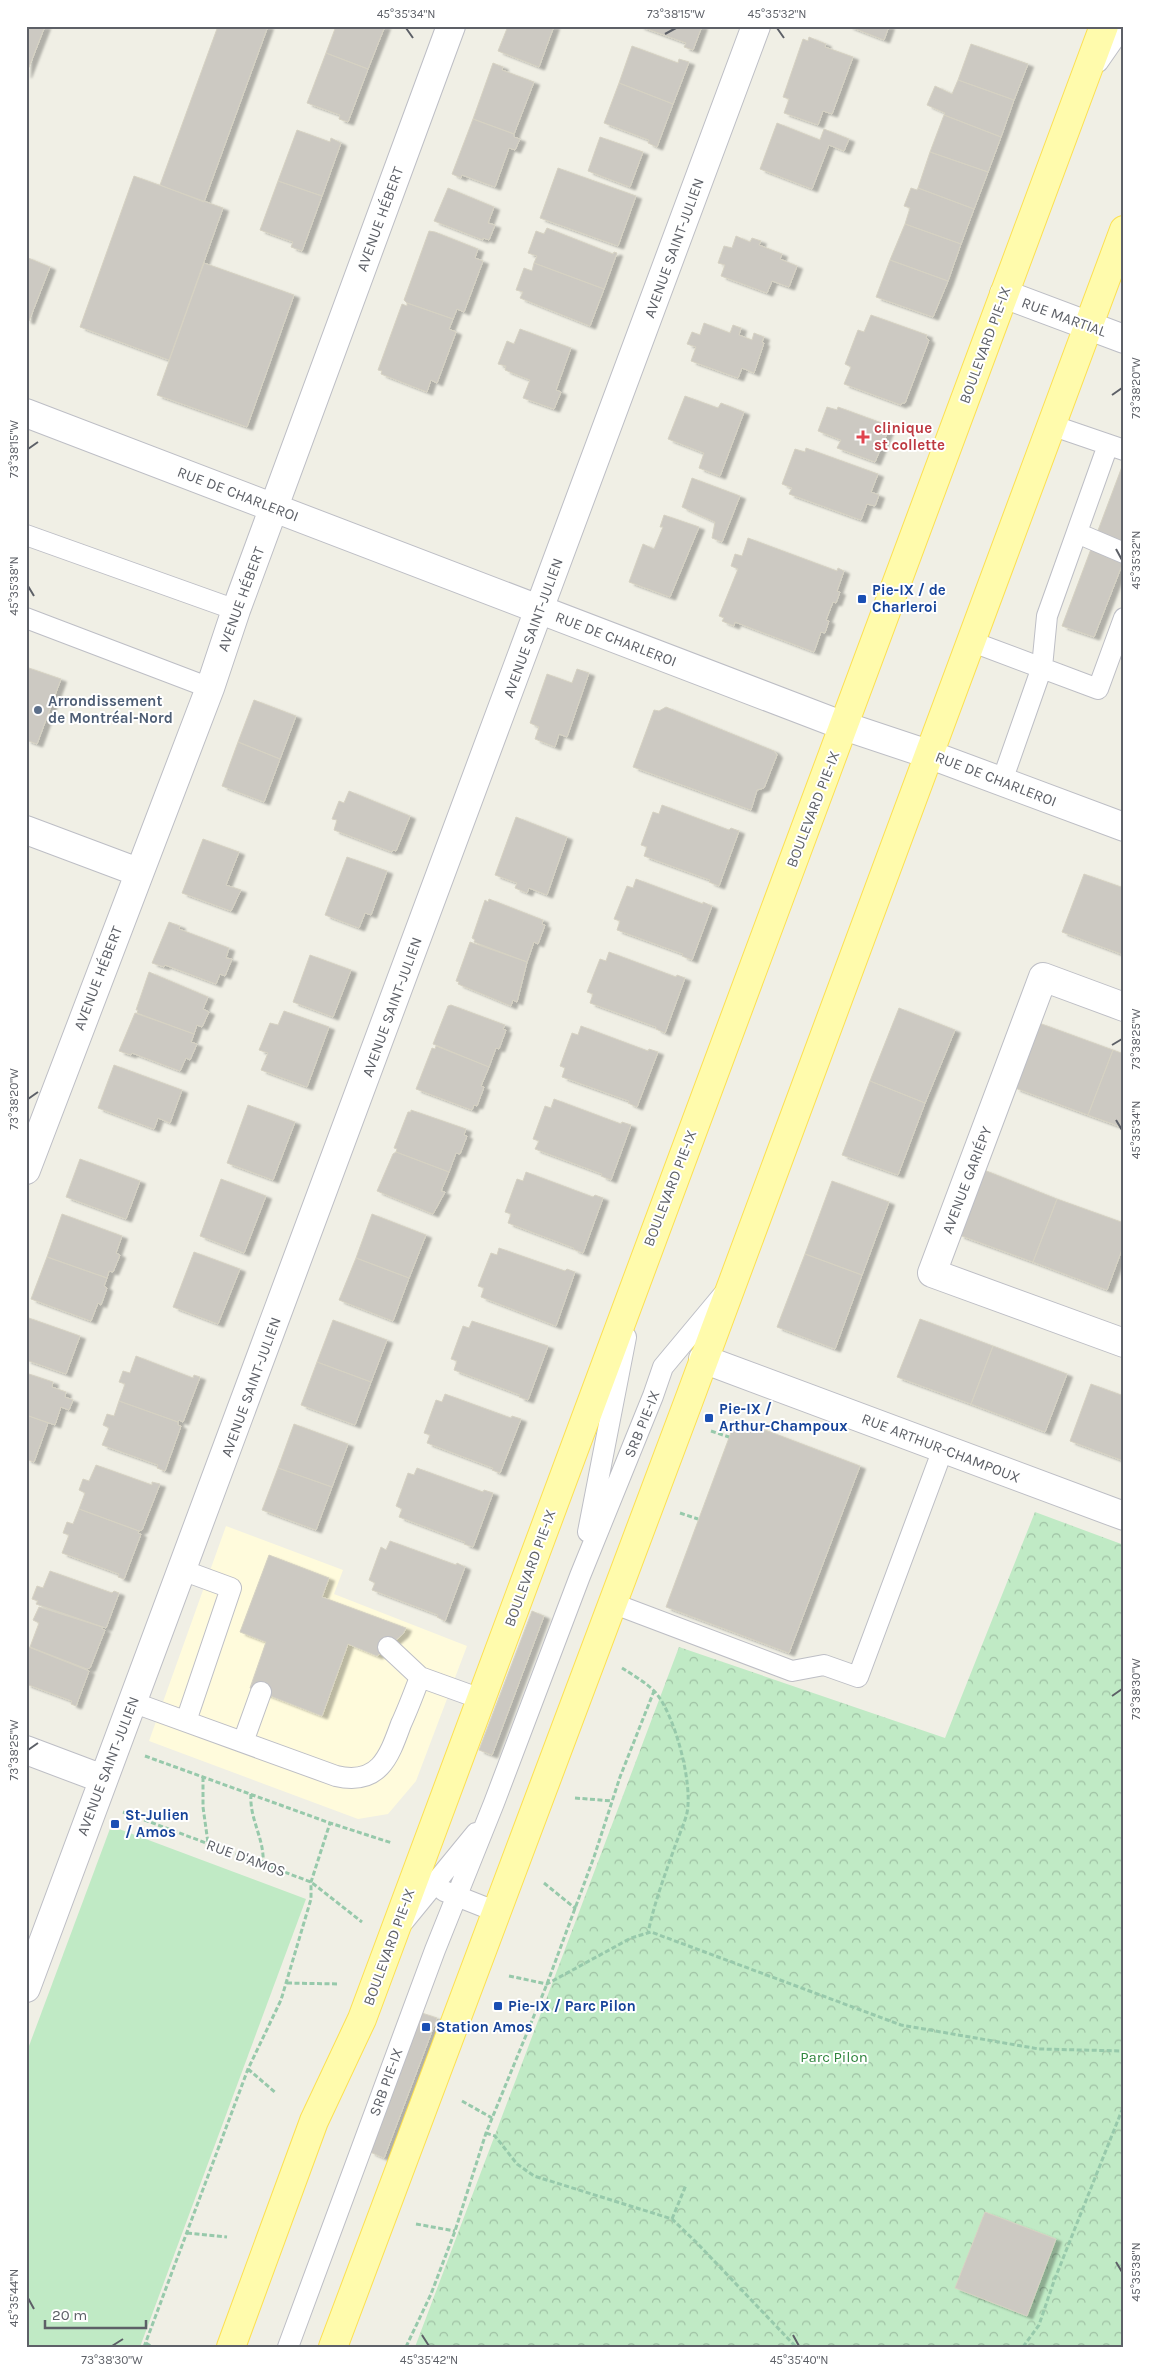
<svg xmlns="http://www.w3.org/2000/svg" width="1150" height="2373" viewBox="0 0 1150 2373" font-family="Karla,sans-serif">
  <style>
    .commercial { fill: #fffbdc }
    .green { fill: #c0eac5 }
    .park { fill: url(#park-crowns) }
    .building { fill: #ccc9c2; stroke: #d6d2c3; filter: url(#shadow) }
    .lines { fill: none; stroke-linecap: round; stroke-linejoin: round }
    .lane-casing { stroke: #bdbec5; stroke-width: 22 }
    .street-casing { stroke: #bdbec5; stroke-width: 30 }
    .primary-casing { stroke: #fce052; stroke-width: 30 }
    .path { stroke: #97c9ab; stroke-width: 3; stroke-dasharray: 5 2.5; stroke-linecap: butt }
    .lane { stroke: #fff; stroke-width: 20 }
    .street { stroke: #fff; stroke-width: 28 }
    .primary { stroke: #fffbac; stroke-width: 28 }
    .ticks { fill: none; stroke: #5d6067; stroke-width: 2 }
    .health-dot { fill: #e0444e; stroke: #fff; stroke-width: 2 }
    .transit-dot { fill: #1a4fb4; stroke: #fff; stroke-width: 2 }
    .service-dot { fill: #5c6f8a; stroke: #fff; stroke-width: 2 }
    .labels { text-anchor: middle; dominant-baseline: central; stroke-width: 4; stroke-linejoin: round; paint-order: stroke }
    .street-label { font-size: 15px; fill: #5d6067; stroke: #fff }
    .health-label { font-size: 15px; font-weight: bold; fill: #be3a42; stroke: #fff; text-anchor: start }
    .transit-label { font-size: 15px; font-weight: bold; fill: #164399; stroke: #fff; text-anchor: start }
    .service-label { font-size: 15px; font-weight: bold; fill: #4e5e75; stroke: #fff; text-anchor: start }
    .park-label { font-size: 15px; fill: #2e853c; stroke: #fff }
    .neatline { fill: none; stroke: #5d6067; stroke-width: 2 }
    .ticks-label { font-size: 12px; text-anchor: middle; fill: #5d6067 }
  </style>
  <defs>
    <pattern id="park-crowns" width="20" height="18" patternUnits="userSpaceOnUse" patternTransform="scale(1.25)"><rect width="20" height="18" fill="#c0eac5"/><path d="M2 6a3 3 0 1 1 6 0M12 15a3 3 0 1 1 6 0" fill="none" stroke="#9fc1a4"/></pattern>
    <filter id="shadow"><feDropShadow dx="5.5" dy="3" stdDeviation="1" flood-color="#0004"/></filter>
  </defs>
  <rect width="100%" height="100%" fill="#f0efe5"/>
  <path class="commercial" d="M226,1526L343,1570L334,1594L467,1646L416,1781L388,1814L358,1819L149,1741Z"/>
  <path class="green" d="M111,1826L306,1899L140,2347H26V2054Z"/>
  <path class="park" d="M1035,1512L1124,1545V2347H415L679,1647L945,1738Z"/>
  <path class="building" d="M26,26H45L26,75Z
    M218,26H268L204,202L160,185Z
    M336,26H385L368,69L326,53Z
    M508,26H554L539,67L498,51Z
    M639,26H702L693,50L684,47L686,43Z
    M848,26H889L884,40Z
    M809,37L826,44L825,47L853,57L832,114L823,111L818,125L784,113L789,99L783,97L803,39L808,41Z
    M971,44L1028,64L1014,100L958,80Z
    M632,46L678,63L679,59L689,62L673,104L619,83Z
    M326,53L368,69L348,122L339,119L340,115L307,103Z
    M493,63L503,67L502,70L534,82L514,134L473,119Z
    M958,80L1014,100L1001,137L944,115L945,113L927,105L935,86L952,94Z
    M619,83L673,104L657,147L648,143L649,140L604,123Z
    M944,115L1001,137L988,172L930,152Z
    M473,119L514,134V137L520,139L515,150L509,148L495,187L462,175L461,178L452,174Z
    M777,123L820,140L824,129L849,139L844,151L829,145L812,189L760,169Z
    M297,130L330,142L331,138L341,143L322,196L278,181Z
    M600,137L643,152L630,187L588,171Z
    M930,152L988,172L974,209L918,188Z
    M558,168L636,196L618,246L540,218Z
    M134,176L223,208L169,360L80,327Z
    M278,181L322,196L302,251L291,247L293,242L260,230Z
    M448,188L494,207L488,223L495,225L489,240L483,238V240L434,221Z
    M911,188L917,190L918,188L974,209L961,244L905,224L910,208L904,206Z
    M905,224L961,244L948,281L890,260Z
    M547,228L613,254L614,252L617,253L604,289L534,263L537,256L528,253L536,231L544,234Z
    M429,231L435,232L478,249L475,258L483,261L464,312L457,309L453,319L407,303L404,300Z
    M736,236L750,242L752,238L761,241L759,245L782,254L780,259L797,266L789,287L772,281L767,293L721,276L725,265L718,263L724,246L732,248Z
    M26,257L50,267L29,321L26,320Z
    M890,260L948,281L933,317L876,297Z
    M204,263L294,295L247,427L157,395Z
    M534,263L604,289L590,326L520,298L523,292L516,290L524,268L532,271Z
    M407,303L453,319L449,329L456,332L437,383L431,380L427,392L381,374L382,371L378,370L402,304L407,306Z
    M871,315L927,335L926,338L929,340L905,403H902L901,405L844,384L851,367L845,364L858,330L864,332Z
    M704,323L730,333L733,325L741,328L739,335L752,340L754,333L764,337L762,342L764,343L754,373L742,368L738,378L691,361L696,347L687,344L692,332L700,335Z
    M520,329L571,348L556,390L561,392L554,409L523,398L530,380L505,370L506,366L498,364L507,341L514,344Z
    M685,396L718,408L721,403L744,412L720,476L699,468L704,453L668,439Z
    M827,407L837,410L838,407L890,426L875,462L837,448L841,440L818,431Z
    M806,448L878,474L871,492L879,495L875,506L867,504L861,520L789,494L792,488L782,484L795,449L805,452Z
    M1123,464L1124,560L1094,637L1062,626Z
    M692,478L740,496L722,542L712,538L715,522L682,507Z
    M664,515L699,527L670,597L629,582L643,544L654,549L663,527H660Z
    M748,538L837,571L838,568L844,571L837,591L840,592L836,603L833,602L826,620L829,621L825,633L821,632L814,652L735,622L734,626L722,621L724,618L719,616L738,569L731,566L735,554L742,556Z
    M26,667L61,679L37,744L26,740Z
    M577,669L589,673L567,737L559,734L555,747L535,739L539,727L530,723L547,674L572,683Z
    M254,700L296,716L280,759L238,742Z
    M666,707L774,751L777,755L764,788L757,790L751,810L633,767L654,710L659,711Z
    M238,742L280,759L264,802L222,786Z
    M349,791L410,816L396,851L393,850L392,852L334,830L337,820L332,819L339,801L344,803Z
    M662,805L729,830L731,828L739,831L719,886L709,882L710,880L644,856L647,847L641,845L653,812L659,814Z
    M516,817L567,837L547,895L529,888L527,893L515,888L517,883L495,875Z
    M203,839L239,852L226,885L241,890L231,911L182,893Z
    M347,857L387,871L371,915L365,913L359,928L325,915Z
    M1084,874L1124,888V955L1062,932Z
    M636,879L703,904V902L712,906L692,960L682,956L683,954L617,930L620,921L614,919L627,886L633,888Z
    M489,899L543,920L542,924L545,925L538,944L534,942L527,962L474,942L475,940L472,938L485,900L488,902Z
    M169,922L180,926L179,929L229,948L226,958L232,959L225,976L220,974L216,984L165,965L164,967L152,963Z
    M470,942L527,962L517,1002L513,1000L511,1006L458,984L459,982L456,981Z
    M609,952L676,977L677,975L685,978L665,1033L656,1029V1027L590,1003L593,994L587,992L600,959L606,961Z
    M310,955L351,970L333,1017L293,1002Z
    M149,972L208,997L203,1009L209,1012L202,1027L197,1025L194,1034L137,1013L138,1010H136Z
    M451,1005L505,1025L503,1029L506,1030L499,1049L496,1048L489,1067L433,1044L448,1006Z
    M899,1008L955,1030L925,1103L870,1081Z
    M284,1011L329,1027L307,1087L261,1070L268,1053L259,1050L270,1023L278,1025Z
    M135,1013L194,1034L191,1042L197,1044L190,1060L186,1058L180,1071L132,1053L131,1055L119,1051Z
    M1039,1023L1113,1050L1088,1115L1015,1088Z
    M581,1026L648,1051L649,1049L658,1052L637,1107L628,1103L629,1101L562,1077L565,1068L560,1066L572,1033L578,1035Z
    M436,1046L489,1067L481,1086L484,1087L477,1106L474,1105L472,1110L416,1089L432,1048L435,1049Z
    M1113,1050L1124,1054V1128L1088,1115Z
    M114,1065L182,1090L170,1123L158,1118L154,1129L98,1108Z
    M870,1081L925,1103L898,1175L842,1155Z
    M554,1099L621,1124L622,1122L631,1125L611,1180L601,1176L602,1174L535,1149L539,1141L533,1139L545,1106L551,1108Z
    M248,1105L295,1122L273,1180L227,1163Z
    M411,1110L466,1129L464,1135L467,1136L460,1154L456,1153L449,1172L396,1152L397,1149L394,1148L408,1112H411Z
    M396,1152L449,1172L441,1191L445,1192L433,1214L377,1191L393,1154Z
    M80,1159L140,1181L126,1219L66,1197Z
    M984,1170L1057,1199L1033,1262L959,1235Z
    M526,1172L593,1197L595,1195L603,1198L583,1253L573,1249L574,1248L508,1223L511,1214L505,1212L517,1179L523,1181Z
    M221,1179L266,1196L244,1253L200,1236Z
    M832,1181L889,1202L862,1275L805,1254Z
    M1057,1199L1124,1223V1244L1107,1290L1033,1262Z
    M62,1214L122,1236L116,1253L120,1255L113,1272L109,1271L107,1278L47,1257Z
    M372,1214L426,1235L409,1278L356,1258Z
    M499,1248L565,1271L567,1269L575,1272L556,1326L481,1297L484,1288L478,1286L491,1253L497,1255Z
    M194,1252L240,1269L218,1324L173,1307Z
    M805,1254L862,1275L835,1349L777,1327Z
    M47,1257L107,1278L104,1286L107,1288L101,1305L98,1303L91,1321L31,1299Z
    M356,1258L409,1278L393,1321L339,1300Z
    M26,1317L80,1336L66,1374L26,1360Z
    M920,1319L993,1346L971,1404L897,1377Z
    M333,1320L387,1340L371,1382L317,1362Z
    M472,1321L548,1346L528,1400L519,1397L520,1395L454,1370L457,1361L451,1359L463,1326L469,1328Z
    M993,1346L1067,1374L1045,1432L971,1404Z
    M136,1356L193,1378L194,1375L200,1377L183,1422L179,1420L178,1422L119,1401L125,1384L119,1382L123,1371L130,1373Z
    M317,1362L371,1382L355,1425L301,1405Z
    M26,1373L53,1382L52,1387L66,1392L65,1397L73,1400L69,1410L61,1407L55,1425L26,1415Z
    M1091,1384L1124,1396V1461L1070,1441Z
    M445,1394L511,1418L512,1416L521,1419L500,1473L492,1470L493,1468L427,1443L430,1435L424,1433L436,1400L442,1402Z
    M119,1401L178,1422V1425L181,1426L165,1471L157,1468L158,1465L102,1445L109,1428L103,1425L107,1414L114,1416Z
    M26,1415L48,1423L34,1462L26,1459Z
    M736,1419L860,1466L789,1653L666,1607Z
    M294,1424L348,1444L332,1487L278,1468Z
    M96,1465L152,1485V1482L160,1484L142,1530L139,1531L79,1509L85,1493L79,1490L83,1479L89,1481Z
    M278,1468L332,1487L316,1530L262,1510Z
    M417,1468L483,1492L484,1490L493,1493L473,1547L464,1544L465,1542L399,1517L402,1509L396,1506L408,1473L414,1475Z
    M79,1509L139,1531L138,1533L141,1534L124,1579L118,1577L119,1574L62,1553L69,1535L63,1533L67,1522L73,1524Z
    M390,1541L456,1565L457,1563L465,1567L445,1621L437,1617L438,1615L372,1590L375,1583L369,1580L381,1547L386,1550Z
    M269,1555L329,1578L322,1597L406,1628L403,1634L377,1656L348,1644L322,1716L250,1688L266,1642L240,1632Z
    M50,1571L112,1593L114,1591L119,1593L106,1628L36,1604L38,1601L32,1599L37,1586L43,1588Z
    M39,1607L102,1627V1629L105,1630L90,1668L87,1669L30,1647L39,1623L33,1620Z
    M532,1611L544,1616L492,1755L479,1750Z
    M26,1646L89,1671L76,1706L71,1704L72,1701L26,1684Z
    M422,2013L437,2018L384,2158L370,2152Z
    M985,2212L1056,2239L1027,2316L955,2288Z"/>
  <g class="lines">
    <defs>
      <path id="lane" d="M1098,62L1123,26
        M1051,425L1124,450
        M1077,533L1124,553
        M26,535L236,610
        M26,618L210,688
        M970,641L1098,689L1124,618
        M1002,781L1042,667L1047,616L1108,445
        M588,1532L626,1337
        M182,1570L231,1588L186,1721
        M612,1603L792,1671L824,1665L858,1677L943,1449
        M388,1647L420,1677
        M132,1702L336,1776C379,1786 389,1757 401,1724C408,1709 414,1693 420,1677L481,1699
        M243,1742L261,1692
        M444,1891L497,1912
        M404,1921L476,1833
        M288,2347L435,1950L494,1803L580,1576L653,1396L663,1367L723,1295"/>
      <path id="street" d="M1004,294L1124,339
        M26,413L844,726L928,754L1124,827
        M26,830L138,872
        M1124,1007L1043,977L932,1273L1124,1343
        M26,1170L210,688L236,610L451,26
        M703,1359L1124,1516
        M26,1750L103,1779
        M26,1988L756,26"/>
      <path id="primary" d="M231,2347L314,2121L362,2019L1104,26
        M333,2347L689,1400L1124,230"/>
    </defs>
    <use href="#lane" class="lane-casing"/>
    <use href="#street" class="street-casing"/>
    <use href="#primary" class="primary-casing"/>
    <path class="path" d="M711,1431L729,1437
      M680,1513L698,1519
      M622,1668C633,1675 647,1683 656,1693C675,1716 693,1783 687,1813C684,1825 678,1837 674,1849C664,1877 654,1904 648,1933
      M145,1756L330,1823L392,1843
      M203,1777V1807L208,1843
      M251,1794C249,1819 265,1839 263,1864
      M575,1798L612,1801
      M123,1812L311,1882L362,1922
      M544,1883L576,1909
      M509,1976L547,1984L631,1938L651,1932L901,2025L1039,2049L1124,2051
      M287,1983L339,1984
      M248,2069L276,2093
      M462,2101L492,2118
      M486,2133L495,2136L517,2164L534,2176L672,2219L697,2243L796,2347
      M672,2219L686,2185
      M416,2224L455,2231
      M187,2233L227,2237
      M146,2343L152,2347
      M144,2347L248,2069L281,2000L311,1899V1882L330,1823
      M406,2347L431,2294L455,2231L486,2133L547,1984L594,1857L620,1777L654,1691
      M1023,2347L1039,2325L1054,2281L1124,2105"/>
    <use href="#lane" class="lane"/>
    <use href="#street" class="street"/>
    <use href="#primary" class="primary"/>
  </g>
  <path class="ticks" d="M406,28L413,38M777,28L784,38M665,34L676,28M1112,395L1122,388M28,449L38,442M1116,549L1122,560M28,586L34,596M1112,1045L1122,1039M28,1099L38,1092M1116,1120L1122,1130M1112,1696L1122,1689M28,1750L38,1743M1116,2262L1122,2272M28,2298L34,2309M422,2335L429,2346M793,2335L799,2346M112,2346L123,2339"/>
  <path class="health-dot" d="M860.5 429.5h5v5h5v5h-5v5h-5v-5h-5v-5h5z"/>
  <g class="transit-dot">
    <rect x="857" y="594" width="10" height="10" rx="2.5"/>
    <rect x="704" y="1413" width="10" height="10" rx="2.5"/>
    <rect x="110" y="1819" width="10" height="10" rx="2.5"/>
    <rect x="493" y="2001" width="10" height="10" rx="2.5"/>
    <rect x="421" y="2022" width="10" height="10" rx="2.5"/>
  </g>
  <circle class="service-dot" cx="38" cy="710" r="5"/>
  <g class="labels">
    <g class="street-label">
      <text transform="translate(380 219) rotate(-70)">AVENUE HÉBERT</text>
      <text transform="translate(674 248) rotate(-70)">AVENUE SAINT-JULIEN</text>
      <text transform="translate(1064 317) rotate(20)">RUE MARTIAL</text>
      <text transform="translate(985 345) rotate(-70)">BOULEVARD PIE-IX</text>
      <text transform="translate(238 494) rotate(21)">RUE DE CHARLEROI</text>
      <text transform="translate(241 599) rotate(-70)">AVENUE HÉBERT</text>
      <text transform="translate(533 628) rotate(-70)">AVENUE SAINT-JULIEN</text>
      <text transform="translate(616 639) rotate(21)">RUE DE CHARLEROI</text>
      <text transform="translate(996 779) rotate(21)">RUE DE CHARLEROI</text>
      <text transform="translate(813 809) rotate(-69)">BOULEVARD PIE-IX</text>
      <text transform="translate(98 978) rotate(-69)">AVENUE HÉBERT</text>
      <text transform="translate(392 1007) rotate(-70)">AVENUE SAINT-JULIEN</text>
      <text transform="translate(967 1180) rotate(-69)">AVENUE GARIÉPY</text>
      <text transform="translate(670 1188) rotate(-69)">BOULEVARD PIE-IX</text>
      <text transform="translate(251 1387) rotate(-70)">AVENUE SAINT-JULIEN</text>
      <text transform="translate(642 1424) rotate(-68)">SRB PIE-IX</text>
      <text transform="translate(941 1448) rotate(21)">RUE ARTHUR-CHAMPOUX</text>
      <text transform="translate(530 1568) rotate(-70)">BOULEVARD PIE-IX</text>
      <text transform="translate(108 1766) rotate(-69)">AVENUE SAINT-JULIEN</text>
      <text transform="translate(246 1858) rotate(20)">RUE D'AMOS</text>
      <text transform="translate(389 1947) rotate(-70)">BOULEVARD PIE-IX</text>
      <text transform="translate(386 2082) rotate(-70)">SRB PIE-IX</text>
    </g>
    <g class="health-label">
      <text x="874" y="428">clinique<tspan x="874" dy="17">st collette</tspan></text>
    </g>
    <g class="transit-label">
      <text x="872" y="590">Pie-IX / de<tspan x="872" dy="17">Charleroi</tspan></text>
      <text x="719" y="1409">Pie-IX /<tspan x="719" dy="17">Arthur-Champoux</tspan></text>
      <text x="125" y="1815">St-Julien<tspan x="125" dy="17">/ Amos</tspan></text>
      <text x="508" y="2006">Pie-IX / Parc Pilon</text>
      <text x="436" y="2027">Station Amos</text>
    </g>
    <g class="service-label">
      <text x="48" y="701">Arrondissement<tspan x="48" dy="17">de Montréal-Nord</tspan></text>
    </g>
    <g class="park-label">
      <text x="834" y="2057">Parc Pilon</text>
    </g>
  </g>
  <rect width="1150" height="2373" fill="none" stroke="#ffffff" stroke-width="55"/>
  <path d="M45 2320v8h101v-8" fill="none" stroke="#5d6067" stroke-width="2.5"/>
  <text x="52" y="2320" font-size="15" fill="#5d6067" stroke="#ffffff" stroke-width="4" paint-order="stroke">20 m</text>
  <rect x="28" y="28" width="1094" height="2318" class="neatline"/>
  <g class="ticks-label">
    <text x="406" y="18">45°35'34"N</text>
    <text x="676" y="18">73°38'15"W</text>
    <text x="777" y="18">45°35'32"N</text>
    <text transform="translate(1136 388) rotate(-90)" y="4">73°38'20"W</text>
    <text transform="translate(14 449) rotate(-90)" y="4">73°38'15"W</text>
    <text transform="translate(1136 560) rotate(-90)" y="4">45°35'32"N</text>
    <text transform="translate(14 586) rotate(-90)" y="4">45°35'38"N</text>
    <text transform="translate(1136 1039) rotate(-90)" y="4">73°38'25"W</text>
    <text transform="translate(14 1099) rotate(-90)" y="4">73°38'20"W</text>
    <text transform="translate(1136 1130) rotate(-90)" y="4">45°35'34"N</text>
    <text transform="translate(1136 1689) rotate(-90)" y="4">73°38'30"W</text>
    <text transform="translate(14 1750) rotate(-90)" y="4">73°38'25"W</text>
    <text transform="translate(1136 2272) rotate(-90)" y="4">45°35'38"N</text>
    <text transform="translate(14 2298) rotate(-90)" y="4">45°35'44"N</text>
    <text x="112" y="2364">73°38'30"W</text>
    <text x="429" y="2364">45°35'42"N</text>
    <text x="799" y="2364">45°35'40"N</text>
  </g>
</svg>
